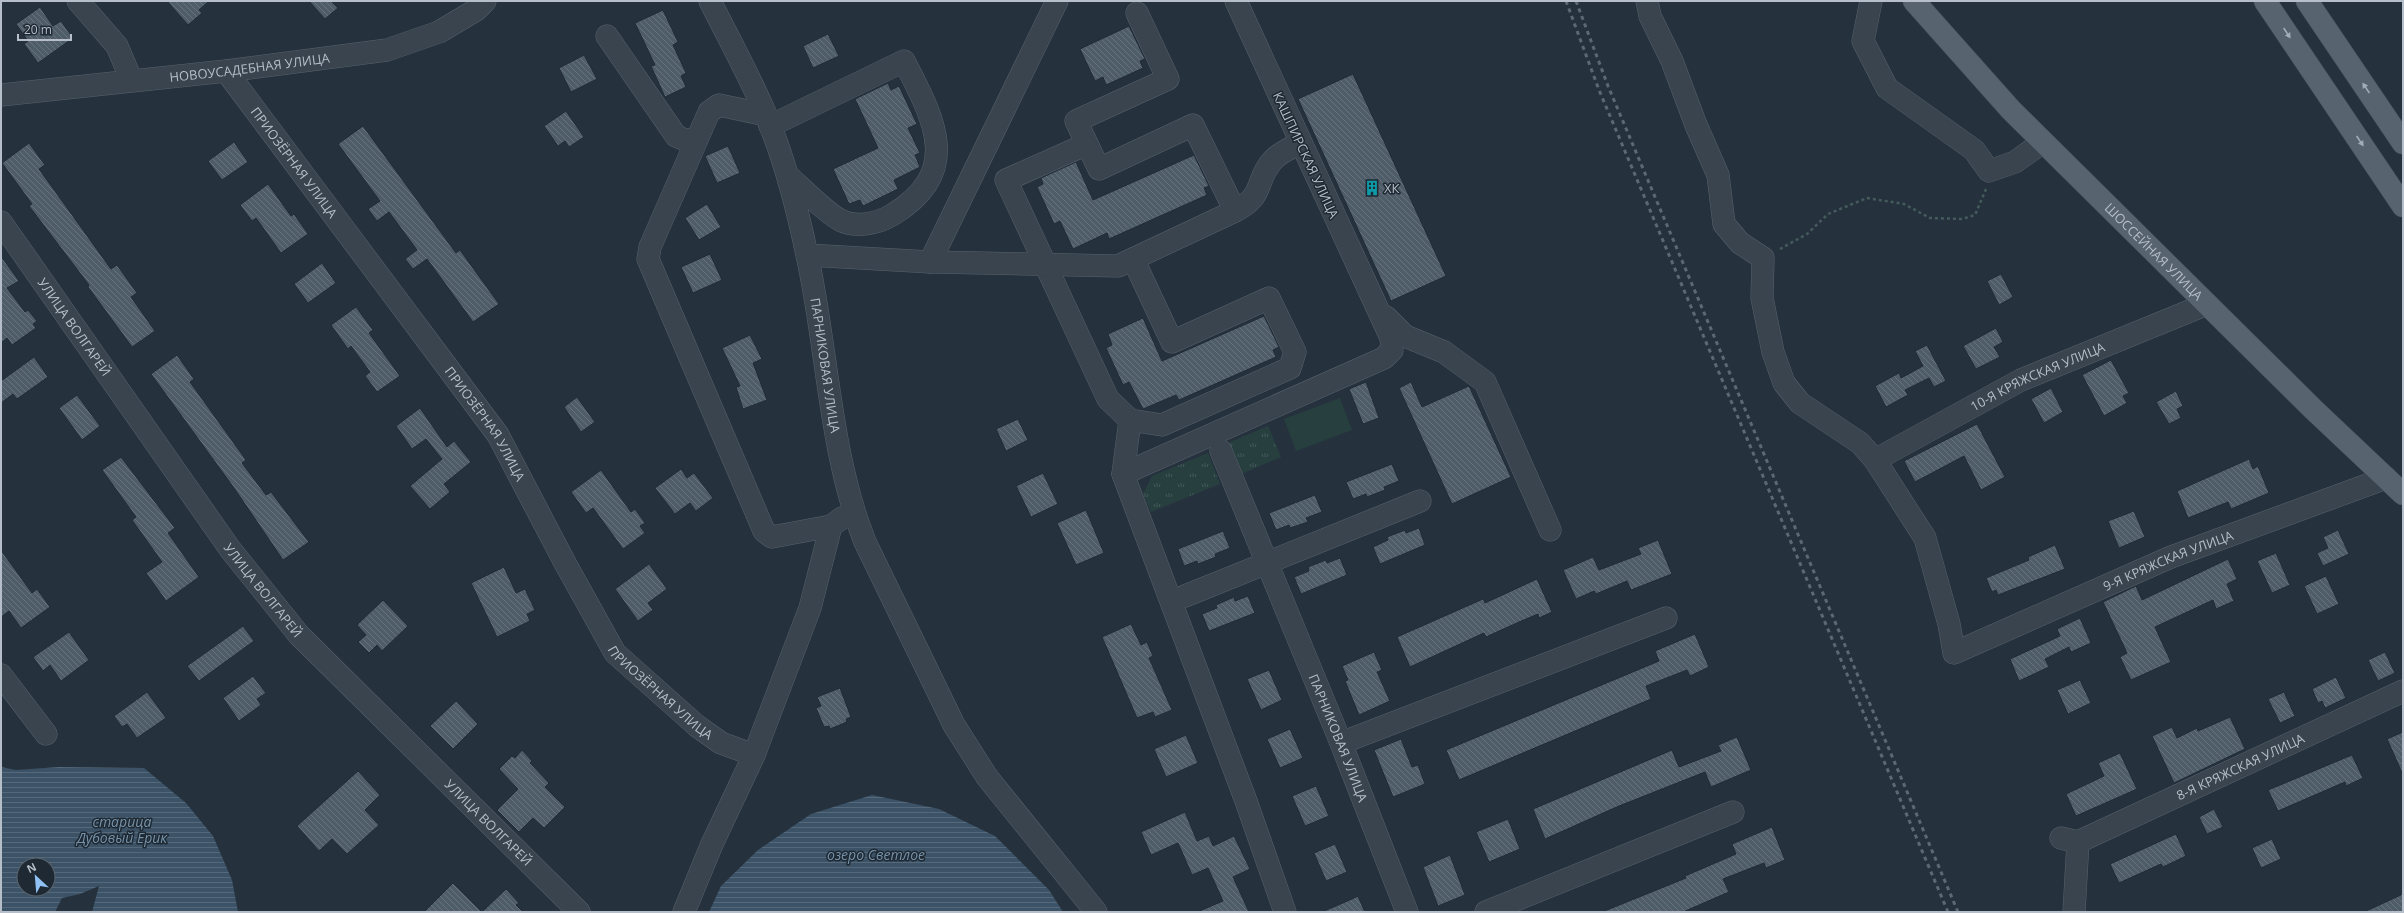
<svg xmlns="http://www.w3.org/2000/svg" width="2404" height="913" viewBox="0 0 2404 913" font-family="'Open Sans',sans-serif">
  <style>
    .park { fill: url(#park-tufts) }
    .pitch { fill: #273f3f }
    .water { fill: url(#water-rules); fill-rule: evenodd }
    .building { fill: url(#building-back-hatch); stroke: #202b35 }
    .lines { fill: none; stroke-linecap: round; stroke-linejoin: round }
    .minor-casing { stroke: #57626c; stroke-width: 23 }
    .major-casing { stroke: #434d57; stroke-width: 23 }
    .path { stroke: #455b5b; stroke-width: 2.5; stroke-dasharray: 3 3; stroke-linecap: butt }
    .minor { stroke: #39444e; stroke-width: 22 }
    .major { stroke: #57636e; stroke-width: 22 }
    .rail { stroke: #5c6975; stroke-width: 3; stroke-dasharray: 4 4; stroke-linecap: butt }
    .oneway { fill: #a3adb7 }
    .labels { text-anchor: middle; dominant-baseline: central; stroke-width: 3; stroke-linejoin: round; paint-order: stroke }
    .street-label { font-size: 13px; fill: #b6bfc9; stroke: #1e2933 }
    .poi-label { font-size: 13px; fill: #b6bfc9; stroke: #1e2933; text-anchor: start }
    .water-label { font-size: 14px; font-style: italic; fill: #7793aa; stroke: #1e2933 }
  </style>
  <defs>
    <pattern id="park-tufts" width="24" height="20" patternUnits="userSpaceOnUse"><rect width="24" height="20" fill="#273f3f"/><path d="M3 7l-1-3M5 7V3M7 7l1-3M15 17l-1-3M17 17v-4M19 17l1-3" fill="none" stroke="#445959"/></pattern>
    <pattern id="water-rules" width="6" height="5" patternUnits="userSpaceOnUse"><rect width="6" height="5" fill="#3c5266"/><path d="M0 2.5h6" fill="none" stroke="#56697b"/></pattern>
    <pattern id="building-back-hatch" width="6" height="6" patternUnits="userSpaceOnUse"><rect width="6" height="6" fill="#4f5d69"/><path d="M-1 5l2 2M0 0l6 6M5-1l2 2" fill="none" stroke="#66727d"/></pattern>
  </defs>
  <rect width="100%" height="100%" fill="#25323e"/>
  <path class="park" d="M1268,426L1281,457L1239,475L1226,444Z
    M1208,453L1220,484L1151,512L1143,494L1152,476Z"/>
  <path class="pitch" d="M1340,398L1352,430L1296,451L1284,419Z"/>
  <path class="water" d="M1,767L16,770L59,767L144,768L186,803L213,836L232,880L238,912H92L99,886L80,894L62,898L55,912H1ZM24,865H48V889H24Z
    M872,795L939,809L995,836L1049,890L1063,912H709L721,886L758,850L811,814Z"/>
  <path class="building" d="M167,1H209L199,10L202,13L188,25Z
    M309,1H331L338,8L325,19Z
    M40,7L53,26L61,21L73,38L38,63L24,44L28,41L16,24Z
    M663,10L678,42L673,45L686,73L681,76L686,87L665,97L651,66L655,65L635,23Z
    M1129,26L1145,59L1140,61L1143,68L1106,85L1103,77L1095,81L1080,49Z
    M828,34L839,56L813,68L803,46Z
    M584,55L597,79L571,92L559,68Z
    M1353,74L1446,276L1391,301L1298,99Z
    M888,83L891,90L899,86L917,124L908,128L920,153L915,155L920,167L894,180L898,189L863,206L860,200L849,204L833,169L878,148L855,99Z
    M566,111L584,137L569,147L565,141L558,146L544,126Z
    M363,126L456,253L460,250L499,304L473,322L427,259L413,269L405,259L417,250L389,212L377,221L368,209L380,201L338,144Z
    M234,142L248,162L222,180L208,161Z
    M29,143L45,165L39,169L70,212L111,269L117,265L137,293L131,297L155,331L132,347L88,287L89,285L29,206L32,204L2,163Z
    M728,146L740,173L717,183L705,156Z
    M1194,155L1209,186L1204,188L1207,195L1109,239L1107,233L1073,249L1060,221L1054,224L1037,187L1043,184L1041,178L1076,162L1093,200Z
    M268,184L291,216L294,214L308,234L281,253L256,218L252,221L240,205Z
    M707,204L721,227L699,240L685,218Z
    M710,254L722,280L693,293L681,267Z
    M1,256L19,281L7,288L25,312L28,310L37,321L33,324L36,328L12,345L7,338L1,343Z
    M322,263L336,283L308,303L294,284Z
    M2001,274L2013,297L1999,305L1987,281Z
    M356,307L373,330L369,333L400,376L377,392L365,376L370,372L351,346L348,349L331,325Z
    M1264,316L1279,347L1273,350L1276,357L1179,400L1176,395L1143,409L1129,382L1123,385L1106,348L1112,345L1108,334L1143,318L1162,361Z
    M1996,328L2003,342L1994,347L2000,357L1976,369L1963,346Z
    M750,335L762,359L753,363L767,400L743,409L736,387L740,386L722,348Z
    M1927,345L1946,381L1934,387L1929,378L1905,390L1908,395L1886,407L1875,386L1899,373L1901,378L1923,366L1915,351Z
    M177,355L194,379L190,382L246,460L242,463L266,495L271,492L309,542L283,560L234,488L151,374Z
    M34,357L48,377L17,399L13,394L1,403V381Z
    M2111,360L2129,393L2123,396L2127,403L2104,416L2082,375Z
    M1366,382L1379,418L1363,424L1349,389Z
    M1411,382L1422,407L1469,386L1511,477L1452,504L1399,388Z
    M2051,388L2063,412L2044,423L2031,399Z
    M2176,391L2183,406L2177,409L2181,418L2169,424L2156,402Z
    M77,395L100,426L82,440L59,408Z
    M577,397L595,422L581,432L564,407Z
    M420,408L447,447L454,441L471,462L444,484L450,492L430,509L410,486L442,459L426,439L412,449L396,426Z
    M1018,419L1028,440L1006,451L996,429Z
    M1977,424L2005,477L1981,490L1964,456L1915,482L1904,461Z
    M121,457L175,528L168,533L199,577L166,601L146,573L162,562L132,520L136,517L102,470Z
    M2249,459L2253,469L2258,466L2269,493L2231,509L2228,502L2188,518L2177,491Z
    M1392,464L1399,481L1384,487L1385,490L1367,497L1366,494L1353,499L1346,482Z
    M681,469L687,478L694,473L713,498L696,511L690,503L675,514L655,488Z
    M601,470L631,512L635,509L645,523L640,526L645,533L623,549L593,508L586,513L571,492Z
    M1043,473L1058,504L1031,517L1016,486Z
    M1315,495L1322,512L1306,518L1308,522L1290,528L1289,525L1276,530L1269,513Z
    M1086,510L1104,553L1076,565L1057,523Z
    M2134,511L2145,537L2119,548L2108,521Z
    M1419,528L1425,545L1380,564L1373,547L1388,540L1387,537L1405,530L1406,533Z
    M2338,530L2349,554L2323,566L2317,553L2328,548L2323,537Z
    M1223,531L1230,548L1215,554L1216,557L1198,564L1197,561L1184,566L1178,549Z
    M1658,540L1672,574L1631,590L1627,581L1596,594L1594,591L1576,599L1563,570L1593,557L1599,570L1641,554L1638,548Z
    M2055,545L2065,569L1998,595L1996,590L1992,592L1986,578L2029,560L2028,557Z
    M1,550L32,593L37,589L50,607L21,628L9,611L1,617Z
    M2276,553L2290,585L2272,593L2257,561Z
    M1340,558L1347,575L1301,594L1294,577L1309,571L1308,567L1326,560L1327,563Z
    M2228,559L2237,579L2227,584L2234,601L2216,609L2213,600L2155,627L2171,662L2131,680L2120,657L2127,653L2103,602L2136,586L2142,600Z
    M649,564L667,589L648,603L653,610L638,621L615,589Z
    M504,567L516,593L525,589L535,610L527,614L530,621L497,637L471,583Z
    M2326,576L2339,604L2317,614L2304,586Z
    M1537,579L1552,612L1539,618L1538,614L1519,622L1486,637L1484,633L1410,667L1397,637L1483,599L1485,603Z
    M1248,596L1255,613L1209,631L1202,614L1217,608L1216,605L1234,597L1235,601Z
    M383,600L408,626L382,651L377,645L369,653L358,642L366,635L357,625Z
    M2080,618L2091,643L2071,652L2069,647L2045,659L2049,667L2019,681L2010,659L2060,636L2057,629Z
    M1131,624L1141,645L1147,642L1153,656L1149,658L1172,710L1155,717L1153,712L1137,718L1102,637Z
    M243,626L254,641L199,681L187,666Z
    M69,632L89,660L61,681L50,665L43,671L33,657Z
    M1695,634L1709,667L1690,676L1687,670L1646,686L1651,699L1459,780L1446,750L1659,661L1655,651Z
    M1374,652L1382,670L1377,672L1390,701L1359,715L1345,681L1348,680L1342,666Z
    M2385,652L2395,673L2378,681L2368,660Z
    M1269,670L1282,700L1261,710L1247,679Z
    M253,676L266,693L257,699L261,705L239,721L223,698Z
    M2336,677L2346,698L2325,708L2322,701L2318,703L2312,689Z
    M2080,680L2091,703L2068,714L2057,690Z
    M840,688L851,717L846,719L847,722L830,729L829,726L824,727L816,708L821,706L817,697Z
    M147,692L166,718L137,738L127,724L122,727L114,716Z
    M2284,692L2295,716L2280,723L2268,699Z
    M456,701L478,724L453,749L430,726Z
    M2230,717L2245,749L2174,783L2152,736L2172,727L2177,738L2197,728L2198,731Z
    M1290,729L1303,758L1280,768L1267,739Z
    M2403,732V775L2387,739Z
    M1186,735L1198,763L1166,777L1154,749Z
    M1737,737L1751,770L1711,787L1705,772L1619,806L1545,839L1533,809L1672,750L1679,767L1721,751L1718,745Z
    M1401,739L1412,767L1418,765L1425,784L1393,797L1374,750Z
    M522,750L532,761L530,763L549,783L545,787L565,807L544,828L533,818L519,832L497,810L518,789L499,769L512,756L515,758Z
    M2120,753L2137,789L2076,816L2066,794L2104,776L2098,763Z
    M2352,755L2363,778L2346,786L2345,782L2278,811L2268,790Z
    M358,771L380,795L365,810L379,825L347,854L332,839L319,851L297,826Z
    M1316,786L1329,816L1305,826L1292,796Z
    M2214,809L2223,827L2207,834L2199,817Z
    M1185,812L1197,841L1209,836L1213,846L1234,836L1250,869L1233,877L1249,912H1197L1223,901L1208,868L1192,875L1178,843L1151,855L1141,832Z
    M1508,819L1520,849L1489,862L1476,832Z
    M1772,827L1785,860L1766,868L1764,863L1723,879L1729,892L1683,912H1602L1686,878L1685,876L1736,854L1732,844Z
    M2176,834L2186,856L2163,867L2161,864L2119,883L2110,864Z
    M2272,839L2281,859L2261,868L2252,848Z
    M1335,844L1347,872L1326,881L1314,853Z
    M1450,855L1465,895L1438,906L1423,867Z
    M453,883L482,912L506,889L519,903L516,905L523,912H424Z
    M2403,894V912H2364Z
    M1358,896L1365,912H1322L1352,899Z"/>
  <g class="lines">
    <defs>
      <g id="minor">
        <path d="M78,1L117,46L131,79"/>
        <path id="s1" d="M710,1C729,39 750,77 766,115C785,160 797,207 807,255C828,350 829,451 865,542L954,725L987,777L1096,912"/>
        <path id="s2" d="M1647,1L1650,16L1672,61L1696,125L1718,175L1724,224L1740,243L1763,258L1762,298L1773,352L1784,383L1800,403L1860,443L1875,460L1925,538L1949,624L1954,653L2171,557L2386,478"/>
        <path d="M1871,1L1863,41L1887,88L1974,150L1989,171L2015,162L2043,142"/>
        <path d="M607,36L676,136L685,140L697,139"/>
        <path id="s3" d="M226,71L498,435L565,563L615,653L697,726L721,743L754,755"/>
        <path id="s4" d="M1,95L226,71L387,50L439,32L476,10L485,1"/>
        <path d="M766,115L719,105L709,112L650,247L648,259L764,531L772,537L831,526"/>
        <path d="M770,126L904,61C935,121 963,172 892,215C877,224 855,228 840,220C826,213 801,187 788,176"/>
        <path d="M1087,144L1006,180L1108,399L1130,420L1162,425L1290,368L1295,352L1269,298L1172,342L1133,259"/>
        <path d="M1235,211C1266,195 1254,181 1273,160C1279,153 1291,148 1300,143"/>
        <path id="s5" d="M1,222L230,549L299,635L579,912"/>
        <path d="M808,255L930,262L1057,1"/>
        <path d="M930,262L1118,266L1235,211L1193,125L1099,169L1076,121L1168,79L1137,13"/>
        <path d="M1386,317L1405,336L1444,352L1485,382L1550,530"/>
        <path d="M1130,420L1123,474L1246,801L1285,912"/>
        <path id="s6" d="M1221,451L1341,743L1407,912"/>
        <path id="s7" d="M1875,460L2021,380L2207,304"/>
        <path d="M1123,474L1384,358L1392,350L1391,338L1236,1"/>
        <path d="M1185,596L1420,501"/>
        <path d="M1,675L46,734"/>
        <path d="M1341,743L1666,618"/>
        <path d="M2061,838L2078,842L2074,912"/>
        <path id="s8" d="M2078,842L2403,691"/>
        <path d="M684,912L712,844L754,755L810,608L831,526L842,518"/>
        <path d="M1486,912L1733,812"/>
      </g>
      <g id="major">
        <path id="s9" d="M1914,1L2011,110L2313,409L2403,494"/>
        <path d="M2265,1L2403,206"/>
        <path d="M2307,1L2403,143"/>
      </g>
    </defs>
    <use href="#minor" class="minor-casing"/>
    <use href="#major" class="major-casing"/>
    <path class="path" d="M1780,249L1807,234L1828,214L1867,198L1904,204L1930,218L1962,219L1975,215L1986,189"/>
    <use href="#minor" class="minor"/>
    <use href="#major" class="major"/>
    <path class="rail" d="M1566,1L1599,90L1948,912
      M1576,1L1608,86L1958,912"/>
  </g>
  <defs><path id="oneway-solid" d="M-6-.8H1V-3.2L6.5 0L1 3.2V.8H-6Z"/></defs>
  <g class="oneway">
    <use href="#oneway-solid" transform="translate(2287 33) rotate(56)"/>
    <use href="#oneway-solid" transform="translate(2366 88) rotate(-124)"/>
    <use href="#oneway-solid" transform="translate(2360 141) rotate(56)"/>
  </g>
  <defs>
    <symbol id="building-bare" viewBox="-9 -9 18 18"><path d="M-4-6H4V6H1V3H-1V6H-4ZM-2.5-4.3h1.7v1.8h-1.7ZM.8-4.3h1.7v1.8H.8ZM-2.5-1h1.7V.8h-1.7ZM.8-1h1.7V.8H.8Z" fill="#0f9aa8" stroke="#1e2933" stroke-width="2.5" paint-order="stroke"/></symbol>
  </defs>
  <g fill-rule="evenodd">
    <use href="#building-bare" x="1361" y="177" width="22" height="22"/>
  </g>
  <g class="labels">
    <g class="street-label">
      <text stroke="none"><textPath href="#s4" startOffset="250">НОВОУСАДЕБНАЯ УЛИЦА</textPath></text>
      <text transform="translate(1306 155) rotate(65)">КАШПИРСКАЯ УЛИЦА</text>
      <text stroke="none"><textPath href="#s3" startOffset="114">ПРИОЗЁРНАЯ УЛИЦА</textPath></text>
      <text stroke="none"><textPath href="#s9" startOffset="347">ШОССЕЙНАЯ УЛИЦА</textPath></text>
      <text stroke="none"><textPath href="#s5" startOffset="128">УЛИЦА ВОЛГАРЕЙ</textPath></text>
      <text stroke="none"><textPath href="#s1" startOffset="385">ПАРНИКОВАЯ УЛИЦА</textPath></text>
      <text stroke="none"><textPath href="#s7" startOffset="183">10-Я КРЯЖСКАЯ УЛИЦА</textPath></text>
      <text stroke="none"><textPath href="#s3" startOffset="438">ПРИОЗЁРНАЯ УЛИЦА</textPath></text>
      <text stroke="none"><textPath href="#s2" startOffset="983">9-Я КРЯЖСКАЯ УЛИЦА</textPath></text>
      <text stroke="none"><textPath href="#s5" startOffset="452">УЛИЦА ВОЛГАРЕЙ</textPath></text>
      <text stroke="none"><textPath href="#s3" startOffset="762">ПРИОЗЁРНАЯ УЛИЦА</textPath></text>
      <text stroke="none"><textPath href="#s6" startOffset="310">ПАРНИКОВАЯ УЛИЦА</textPath></text>
      <text stroke="none"><textPath href="#s8" startOffset="179">8-Я КРЯЖСКАЯ УЛИЦА</textPath></text>
      <text stroke="none"><textPath href="#s5" startOffset="776">УЛИЦА ВОЛГАРЕЙ</textPath></text>
    </g>
    <g class="poi-label">
      <text x="1384" y="188">ХК</text>
    </g>
    <g class="water-label">
      <text x="122" y="821">старица<tspan x="122" dy="16">Дубовый Ерик</tspan></text>
      <text x="876" y="854">озеро Светлое</text>
    </g>
  </g>
  <rect width="2404" height="913" fill="none" stroke="#b6bfc9" stroke-width="4"/>
  <g transform="translate(36 877) rotate(334)"><circle r="19" fill="#1e2933" stroke="#5b656f"/>
  <path d="M0-3L7 15L0 10L-7 15Z" fill="#8fc1f4"/>
  <text y="-6" font-size="11" font-weight="bold" text-anchor="middle" fill="#b6bfc9">N</text>
  </g>
  <path d="M18 34v6h53v-6" fill="none" stroke="#b6bfc9" stroke-width="2"/>
  <text x="24" y="34" font-size="12" fill="#b6bfc9" stroke="#1e2933" stroke-width="3" paint-order="stroke">20 m</text>
</svg>
